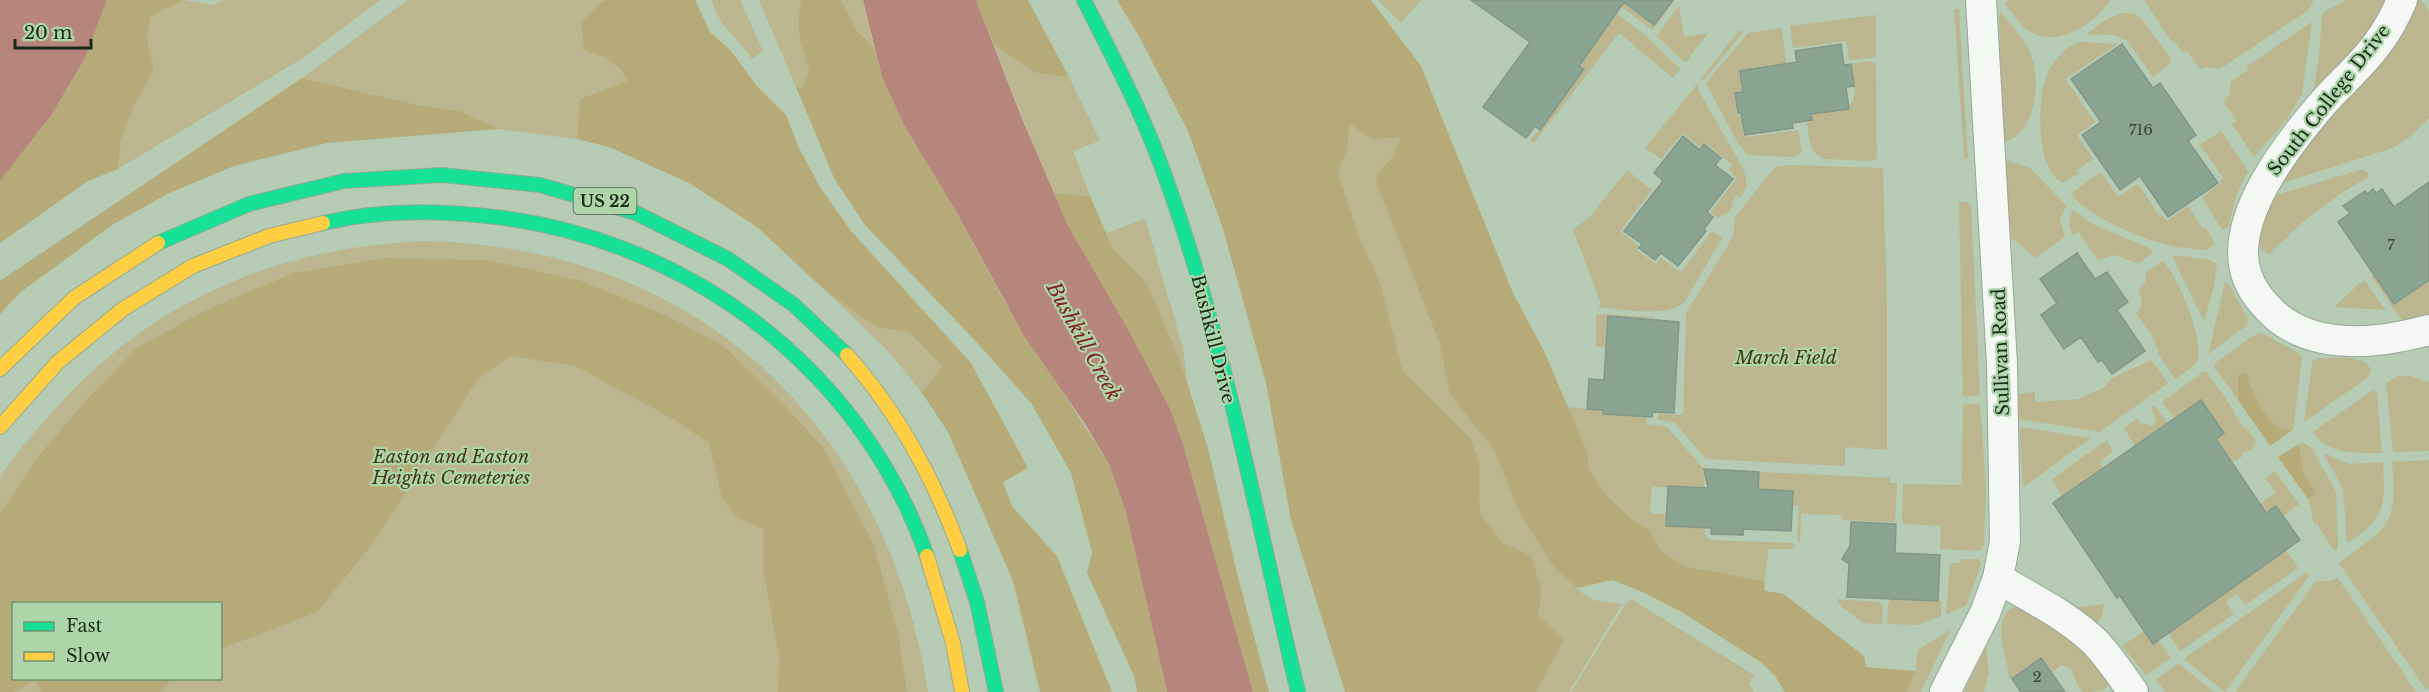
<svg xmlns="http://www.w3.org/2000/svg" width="2429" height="692" viewBox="0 0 2429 692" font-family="'Libre Baskerville',serif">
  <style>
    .green { fill: #bbb690; fill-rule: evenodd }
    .forest { fill: #b6ab78 }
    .water { fill: #b6867c }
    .building { fill: #89a491; stroke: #829787; stroke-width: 1.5 }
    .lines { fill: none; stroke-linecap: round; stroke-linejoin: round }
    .street-casing { stroke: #97a895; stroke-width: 32 }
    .fast-casing { stroke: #97a895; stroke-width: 16 }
    .slow-casing { stroke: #97a895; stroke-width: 16 }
    .street { stroke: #f4f7f4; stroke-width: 30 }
    .fast { stroke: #16e098; stroke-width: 14 }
    .slow { stroke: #ffcf43; stroke-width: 14 }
    .labels { text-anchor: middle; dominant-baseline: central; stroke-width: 4.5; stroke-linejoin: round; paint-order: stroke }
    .number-label { font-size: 15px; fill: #364938 }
    .shield { fill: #add5a9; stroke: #475e45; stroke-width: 1.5 }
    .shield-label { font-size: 16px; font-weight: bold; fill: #1b2b1a }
    .street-label { font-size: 18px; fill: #1b2b1a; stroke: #add5a9 }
    .park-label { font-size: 18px; font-style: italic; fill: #463515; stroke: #add5a9 }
    .water-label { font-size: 20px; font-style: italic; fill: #832126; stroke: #add5a9 }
  </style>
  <rect width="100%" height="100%" fill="#b5cbb3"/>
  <path class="green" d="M184,0L214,5L223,0H380L303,58L118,169L121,140L134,106L154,70L147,38L151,16Z
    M408,0H607L602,1L611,59L628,81L581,99L577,139L499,129L460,111L418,105L302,78Z
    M712,0H740L763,51L752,59C739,39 717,24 712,0Z
    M759,0H801V44L809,70L802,89L796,87Z
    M841,0H863L874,47L858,32Z
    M1378,0H1421L1401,23Z
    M1599,0L1644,34L1680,69L1673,78L1619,33L1534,143L1530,139L1540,130L1583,69L1579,66L1607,27Z
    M1612,0H1621L1654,25L1673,0H1675L1653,30Z
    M2007,0H2110C2095,25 2053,51 2026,29C2018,22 2012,12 2005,4Z
    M2144,0H2314L2307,11L2220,69L2206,67L2200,69L2187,51L2183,53L2174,40L2171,41Z
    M2347,0H2390L2365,42L2313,93L2319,56L2322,15L2325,11Z
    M2414,0H2421L2429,11V118L2411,136L2393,148L2279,184Z
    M1679,5L1684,37L1708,33L1685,63L1657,36Z
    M1954,9H1959L1968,158H1964Z
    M2001,12C2010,24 2022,36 2029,50C2042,78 2038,132 2003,143L1999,17Z
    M2121,13L2135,14L2141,18L2171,59L2170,64L2153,77L2126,39L2124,40L2116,35L2087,34L2105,20Z
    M1876,15V54L1871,58L1849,60L1846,41L1793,48L1790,26Z
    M2312,22L2302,94L2287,119L2254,157L2232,124L2237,121L2223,102L2229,95L2231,82L2248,70L2246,67Z
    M1782,28L1786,64L1740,71L1743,92L1734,93L1738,117L1741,116L1745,137L1798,130L1802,152L1793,157L1748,155L1736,140L1706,83L1748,33Z
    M1739,31H1744L1704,80L1701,78Z
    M2080,42L2118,44L2065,79L2095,122L2077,135L2093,159L2077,170L2079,173L2063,183C2035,171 2037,98 2047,74C2053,62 2067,45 2080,42Z
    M994,45L1036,73L1069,77L1100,141L1073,151L1090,196L1052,193Z
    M1869,61L1876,64L1877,159L1871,161L1823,159C1809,151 1809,138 1807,123L1812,121L1811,114L1850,108V102H1853V97L1855,96L1851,64Z
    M1698,83V90L1744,170L1747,186L1741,197L1736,195L1731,202L1734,205L1727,213L1718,218L1710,213L1737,178L1729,170L1732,165L1706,143L1700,147L1683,133L1661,159L1645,148Z
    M1350,123L1402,136L1392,158L1377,173L1376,183L1439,342L1450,395L1494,450L1521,516L1555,569L1581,592L1593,600L1622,604L1569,692H1536L1564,640L1538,615L1542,591L1531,555L1503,543L1480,513L1479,462L1471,439L1403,371L1380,282L1360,239L1338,172L1347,150Z
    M2221,131L2248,171L2237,193L2228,227L2222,230L2202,197L2221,183L2220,181L2223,178L2200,145Z
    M2005,160L2030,168L2066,205L2060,220L2065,237L2035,258L2015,240L2008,238Z
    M1788,165L1883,168L1887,302V450L1845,447V466L1706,459L1675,423L1658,420V414L1683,415L1686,313L1733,237L1735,217L1775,167Z
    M2363,169L2369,174L2367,178C2327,201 2303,220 2271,253L2268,254C2266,252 2262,250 2260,248C2254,239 2269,206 2273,196Z
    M1627,170L1652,190L1620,231L1639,246L1637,250L1656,264L1661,258L1680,272L1682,271L1712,231L1722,238L1684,303C1662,318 1624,309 1598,307L1601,303L1573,230L1591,216Z
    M2101,172L2118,197L2138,184L2160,217L2163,215L2166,221L2188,206L2203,229L2206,228L2215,243C2211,249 2207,250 2201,250C2189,248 2176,247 2164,244C2143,239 2079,213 2072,193Z
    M1959,202H1966L1971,205L1980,395L1963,397Z
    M2073,210L2090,223L2151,249L2152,253L2139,264L2115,255L2098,260L2078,232L2073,235C2068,227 2068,218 2073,210Z
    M1145,219L1183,347L1187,382L1180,360L1147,283L1113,249L1106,233Z
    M425,241C699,247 886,425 928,692H0C0,638 0,583 0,529C0,518 0,488 0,479C4,467 37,429 47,418C148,301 273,248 425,241ZM14,604H220V678H14Z
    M2175,255L2210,260L2217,264L2213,290L2204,322L2175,262L2173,257Z
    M2163,261C2178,276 2205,341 2197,361C2194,368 2182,374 2175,379L2157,352L2159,351L2155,345L2156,342L2136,313C2144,306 2142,299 2138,290L2146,281V272Z
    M2373,274L2394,304L2429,280V322L2407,328L2371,276Z
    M2365,281L2386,310L2334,307L2360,283Z
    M2225,283H2228L2249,320L2246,326L2208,354Z
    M829,294L876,327L910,333L942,366L922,393L889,352Z
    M1601,314L1654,317V319L1608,316L1606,347H1596V315Z
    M2261,333L2297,352L2302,357L2293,431C2289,430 2284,430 2279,428C2267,422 2252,393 2247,381L2239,377L2238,400L2214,366L2216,362L2253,336Z
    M2318,358C2333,359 2366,353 2371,371L2367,378L2304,422L2312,365V361Z
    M2151,360L2168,383L2100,432L2019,419L2018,394L2035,392V402L2079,399L2105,387L2112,378Z
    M2203,372H2207L2235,412L2234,413L2244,428L2246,427L2256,441L2252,450L2242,453L2243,456L2231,463L2210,443L2224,433L2201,400L2175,419L2162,402Z
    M2398,376H2409L2429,382V451L2393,452L2386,383Z
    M2374,389L2377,394L2382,453C2360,453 2326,455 2313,432Z
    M1980,403L1986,486L1984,545L1980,551L1940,549L1941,526L1902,524L1903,484L1962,485L1963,405Z
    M2155,406L2168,423L2135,446L2124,428L2137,418L2140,424L2145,423L2152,426L2156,421L2151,408Z
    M1567,407L1603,410L1604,414L1646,417L1647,424L1667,427L1705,470L1704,488L1652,487L1650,513L1667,515L1666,526L1705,528L1706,537L1710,540L1792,543L1796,546L1792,549H1769L1764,581L1684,566L1661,551L1650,530L1631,519L1605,494L1588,467V454Z
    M2019,427L2083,437L2091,438L2023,487Z
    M2107,440L2113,451L2100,462L2103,468L2062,497L2052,479Z
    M2302,442L2312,448L2336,492L2338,549L2334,551L2317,524L2315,525C2311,517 2312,508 2308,499L2314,494L2315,490L2304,475L2299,444Z
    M2323,453L2349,464L2383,462C2385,506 2387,518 2347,543L2343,489Z
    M2429,460V689L2425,688L2339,563C2388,527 2398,526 2392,462Z
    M2275,471L2299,504L2283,516L2276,506L2263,515L2260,504L2276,493L2265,478Z
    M1759,472L1890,478L1889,483H1897L1895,522L1843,520L1842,515L1801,514L1800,543L1797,539L1799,506H1792L1793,491L1758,489Z
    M2286,550L2298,568L2245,605L2237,594L2226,602L2234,614L2180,651L2168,633Z
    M1960,559H1979L1981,564L1966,606L1946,614L1950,563H1960Z
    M2307,572L2309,576L2225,692L2184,659Z
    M2338,578L2416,692H2235L2316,581H2330Z
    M1631,599L1754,675L1749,684L1754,692H1571L1625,605Z
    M1836,599L1879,602L1883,605L1882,624L1863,623L1842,607Z
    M1892,599L1941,601V616L1917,625L1887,624L1888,605Z
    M2104,604L2102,615L2097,623L2083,618L2070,605L2084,607Z
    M2014,607L2057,624L2112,680C2106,692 2096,692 2083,692L2077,684L2071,668L2061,665L2052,673L2041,658L2012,679H2009C2008,656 1989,621 2014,607Z
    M1951,629L1921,692H1907L1915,671L1918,650Z
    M2144,631L2158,640L2171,658L2146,675L2122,646Z
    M1986,647L1989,673L1984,692H1964Z
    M2178,663L2214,692H2166L2156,680Z"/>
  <path class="forest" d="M107,0H184L151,16L147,38L154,70L134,106L121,140L118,169L88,181L0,243V181L52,114L84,60Z
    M607,0H695L710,32L731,51L756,85L786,115L798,146L820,187L851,231L971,363L1028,468L1003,482L1012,506L1057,556L1112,692H1040L1013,581L948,432L922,393L942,366L910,333L876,327L829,294L757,227L689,183L609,147L577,139L580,99L627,81C618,61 604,57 584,50L581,22L602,1Z
    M801,0H841L858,32L874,47L882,77L904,125L957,213L1006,304L1109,464L1126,512L1167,692H1137L1134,676L1087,573L1092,552L1071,473L1031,403L982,348L865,225L834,178L796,87L802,89L809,70L801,44L798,24Z
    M976,0H1028L1069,77L1036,73L994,45Z
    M1117,0H1371L1421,66L1513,293L1544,351L1588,454V467L1605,494L1631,519L1650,530L1661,551L1684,566L1764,581L1765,591L1784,594L1864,656L1866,667L1915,671L1907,692H1785L1775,676L1762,663L1685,614L1645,593L1612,580L1577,588L1555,569L1521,516L1494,450L1450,395L1439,342L1376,183L1377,173L1392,158L1401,137L1372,139L1350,124L1347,150L1338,172L1360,239L1380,282L1403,371L1471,439L1479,462L1480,513L1503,543L1531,555L1542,591L1538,615L1564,640L1536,692H1345L1291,520L1266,383L1223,229L1188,131L1140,38Z
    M302,78L418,105L460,111L499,129L327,143L234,166L167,194L112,225L21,292L0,314V281Z
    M1052,193L1090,196L1113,249L1147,283L1180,360L1208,448L1237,573L1269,692H1253L1183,444C1149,355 1091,279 1052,193Z
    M385,258L488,260L582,281L668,316L725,347L782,403L823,447L874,545L898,633L907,692H778L779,654L763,571V529L736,517L721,495L709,443L673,419L575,366L510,356L477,380L374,542L317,612L221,649L220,604H14V678L172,679L159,692H41L36,680L14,692H0V515L37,458L88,398L137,348L204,311L293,273Z
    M2242,373L2247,374C2248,387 2266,420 2278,427C2282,429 2288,430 2292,430L2270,446L2238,400V377Z
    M2299,444L2304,475L2315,490L2314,494L2308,499L2278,457Z"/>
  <path class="water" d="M0,0H107L84,60L52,114L0,181Z
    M863,0H976L1023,121L1067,224L1130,333L1170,409L1183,444L1253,692H1167L1126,512L1109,464L1085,424L1023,334L957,213L904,125L882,77Z"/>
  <path class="building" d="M1471,0H1673L1654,25L1624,2L1579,66L1584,69L1540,130L1535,126L1526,138L1483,107L1530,42Z
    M1841,44L1844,65L1851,64L1854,86L1846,87L1849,109L1811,114L1812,120L1792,123L1793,128L1745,135L1741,113H1738L1735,93L1743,92L1740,71L1797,62L1795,51Z
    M2122,44L2153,88L2160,83L2196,135L2188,141L2218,183L2168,217L2140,176L2120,190L2082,135L2101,122L2071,79Z
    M1683,136L1700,150L1704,144L1721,158L1715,165L1733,179L1707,212L1713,217L1704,229L1706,231L1678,266L1661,253L1655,260L1639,248L1642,244L1624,231L1663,181L1654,173Z
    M2429,182V280L2394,304L2338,222L2350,213L2343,206L2365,191L2367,194L2373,189L2376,193L2382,189L2394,207Z
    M2077,253L2095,279L2107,272L2128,302L2117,310L2145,351L2112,374L2102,360L2098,362L2081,337L2064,349L2041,315L2057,303L2040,279Z
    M1608,316L1679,322L1674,413L1653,412L1652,417L1603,414V410L1587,409L1589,379L1604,380Z
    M2201,400L2224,433L2216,439L2266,513L2276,506L2300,540L2153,644L2120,596L2117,598L2053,503Z
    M1704,469L1759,472L1758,489L1793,491L1791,531L1743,529V535L1711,534V528L1666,526L1668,486L1708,488Z
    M1851,522L1896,524L1895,553L1940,555L1938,601L1847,597L1849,564L1842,559L1850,546Z
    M2041,658L2065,692H2021L2012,679Z"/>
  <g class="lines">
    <defs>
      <path id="street" d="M2402,0C2396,14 2389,28 2380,40C2364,64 2341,82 2322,104C2288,144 2227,220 2247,276C2252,291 2265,306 2276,316C2317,351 2381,343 2429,330
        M1998,578C2030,598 2069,616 2096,643C2110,658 2121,675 2133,692
        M1945,692L1985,613L1998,578L2005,541L2002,364L1981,0"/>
      <path id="fast" d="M1084,0C1109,50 1136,100 1156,152C1222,323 1255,513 1298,692
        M323,223C373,211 425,210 476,215C678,232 858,362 927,556
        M158,243L249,204L344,181L442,175L540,185L636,213L728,259L794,305L847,355
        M960,550L977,602L996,692"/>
      <path id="slow" d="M847,355C898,412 934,479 960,550
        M0,369L74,298L158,243
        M0,427L58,362L123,309L193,266L269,236L323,223
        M927,556L953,643L962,692"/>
    </defs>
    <use href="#street" class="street-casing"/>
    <use href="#fast" class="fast-casing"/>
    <use href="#slow" class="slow-casing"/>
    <use href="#street" class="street"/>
    <use href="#fast" class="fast"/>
    <use href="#slow" class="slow"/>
  </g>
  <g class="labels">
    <g class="number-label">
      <text x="2141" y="129">716</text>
      <text x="2391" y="244">7</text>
      <text x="2037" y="676">2</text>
    </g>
    <rect class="shield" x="573.5" y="188" width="63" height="26" rx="4.5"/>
    <g class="shield-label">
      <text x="605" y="201">US 22</text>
    </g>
    <g class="street-label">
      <text transform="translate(2329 100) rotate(-52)">South College Drive</text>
      <text transform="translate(1213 339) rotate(76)">Bushkill Drive</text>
      <text transform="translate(2001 352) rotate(-92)">Sullivan Road</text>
    </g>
    <g class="park-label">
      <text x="1786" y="358">March Field</text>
      <text x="451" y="457">Easton and Easton<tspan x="451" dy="21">Heights Cemeteries</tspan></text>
    </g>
    <g class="water-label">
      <text transform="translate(1084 341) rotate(61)">Bushkill Creek</text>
    </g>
  </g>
  <rect x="12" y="602" width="210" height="78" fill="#add5a9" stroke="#739170" stroke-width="1.5"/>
  <rect x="24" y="622" width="30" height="9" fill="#16e098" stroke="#739170" stroke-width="1.5"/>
  <text x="66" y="632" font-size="18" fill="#1b2b1a">Fast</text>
  <rect x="24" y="652" width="30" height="9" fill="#ffcf43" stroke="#739170" stroke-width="1.5"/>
  <text x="66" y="662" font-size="18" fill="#1b2b1a">Slow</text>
  <path d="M15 39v9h76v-9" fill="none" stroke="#1b2b1a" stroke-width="3"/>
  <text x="24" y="39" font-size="18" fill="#1b2b1a" stroke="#add5a9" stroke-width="4.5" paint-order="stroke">20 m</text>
</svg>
